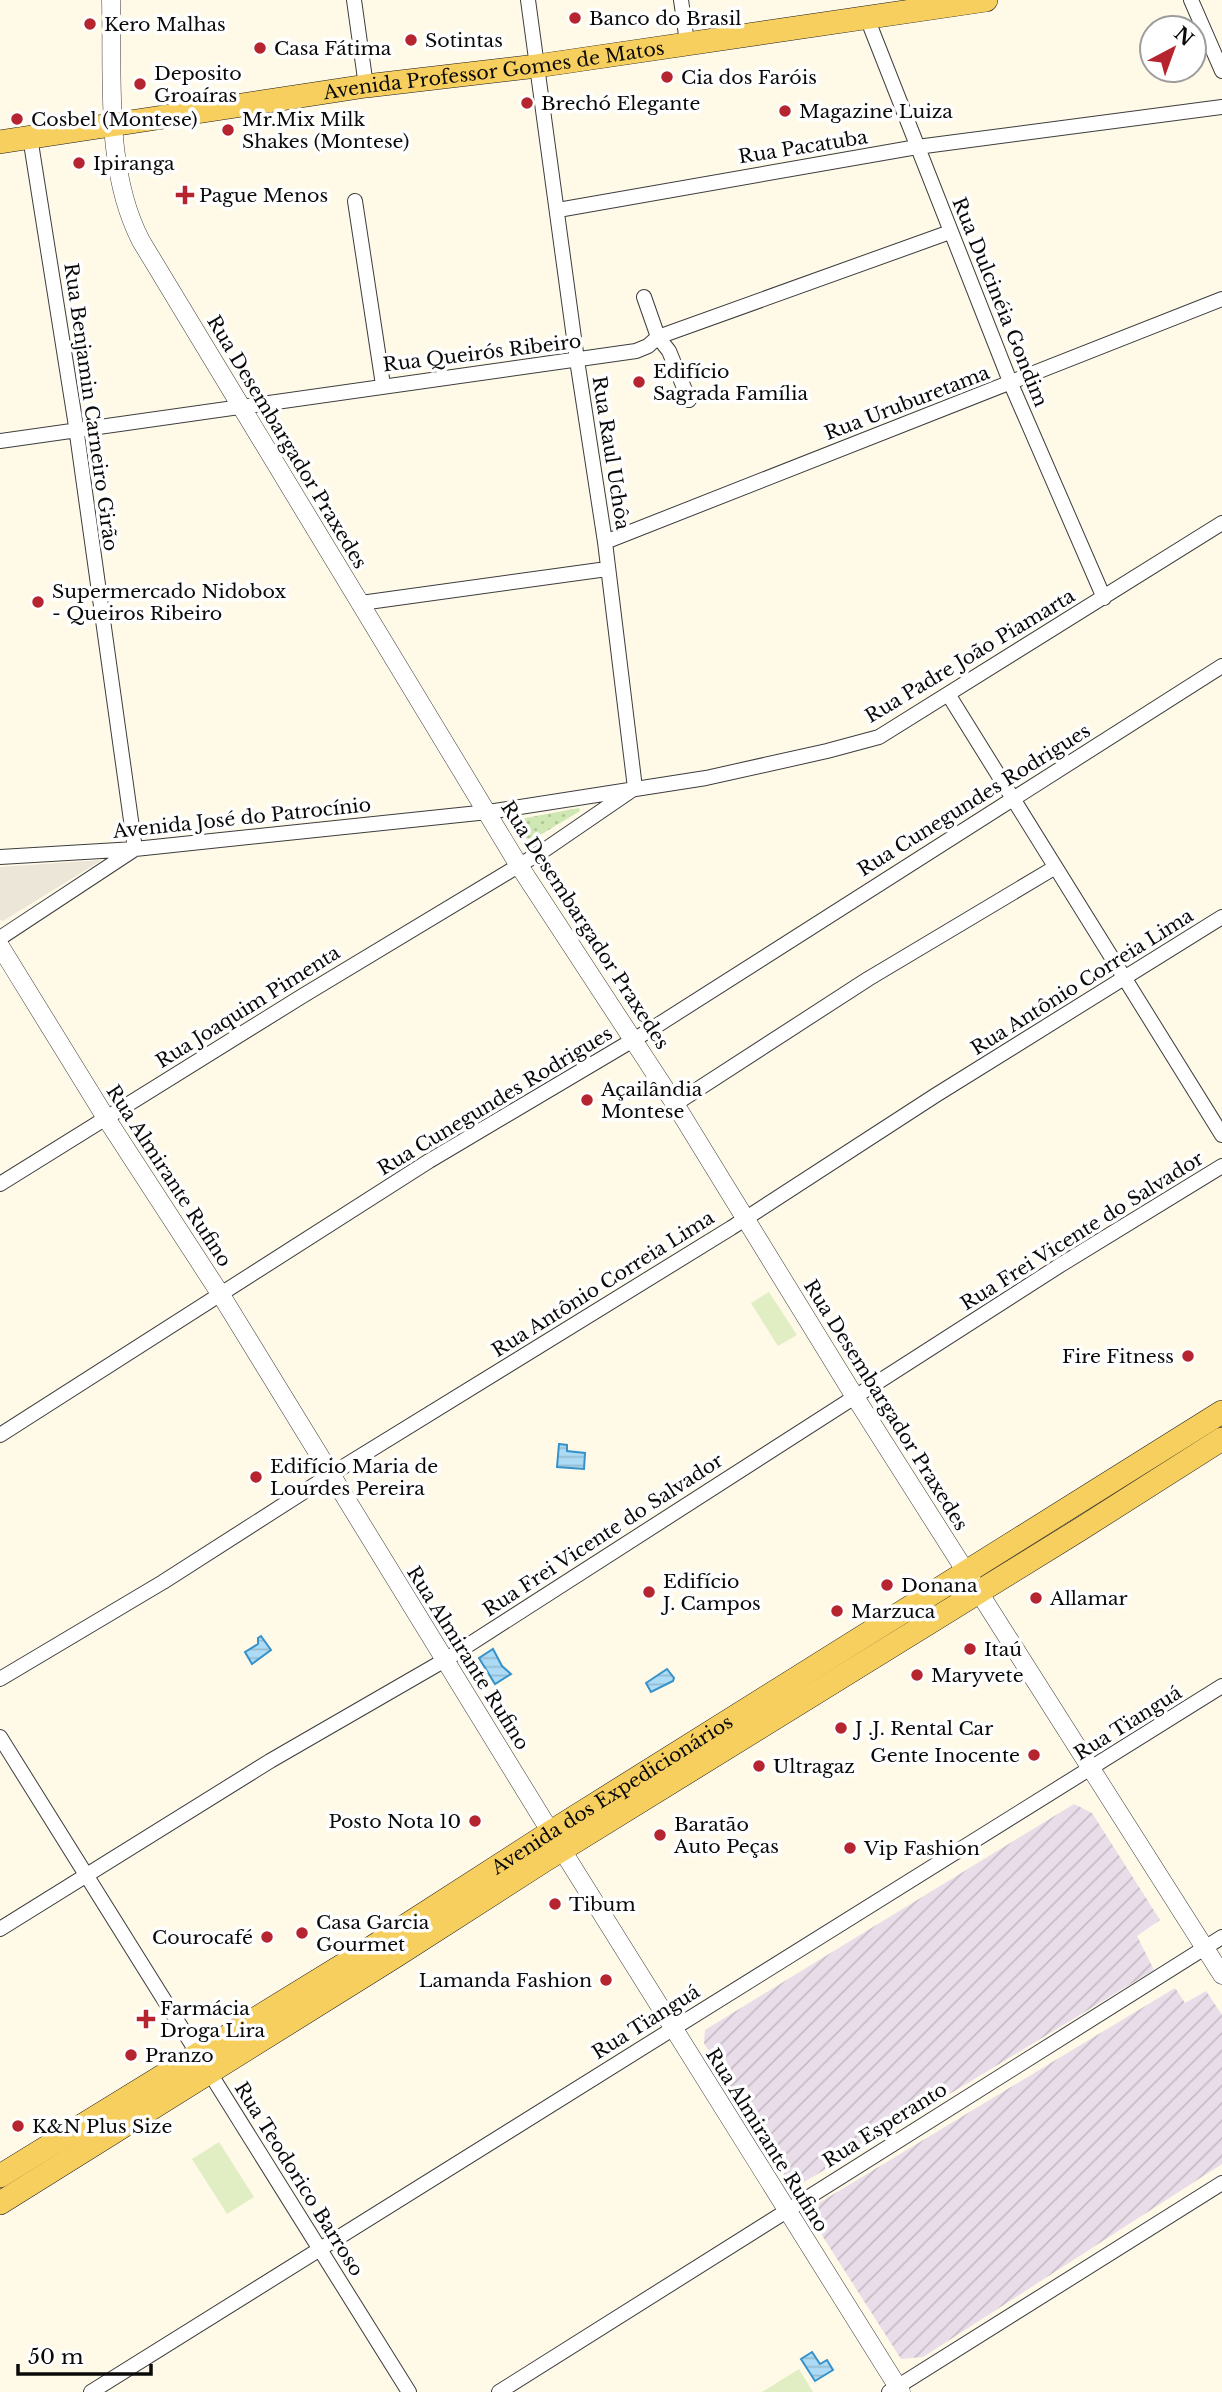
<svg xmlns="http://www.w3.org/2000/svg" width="1222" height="2392" viewBox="0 0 1222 2392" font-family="'Libre Baskerville',serif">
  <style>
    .industrial { fill: url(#industrial-furrows) }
    .grass { fill: url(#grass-dots) }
    .pitch { fill: #e1eec4 }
    .plaza { fill: #ece6d8 }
    .water { fill: url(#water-rules); stroke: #3592ca; stroke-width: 2 }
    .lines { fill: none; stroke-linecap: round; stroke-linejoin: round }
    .minor-casing { stroke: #3d3d3d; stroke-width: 16 }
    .tertiary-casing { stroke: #3d3d3d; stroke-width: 19 }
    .primary-casing { stroke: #1b1b1b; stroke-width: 24 }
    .minor { stroke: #fff; stroke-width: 14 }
    .tertiary { stroke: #fff; stroke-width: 18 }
    .primary { stroke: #f7cf5f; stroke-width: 23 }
    .poi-dot { fill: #b6252f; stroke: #fff; stroke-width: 2.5 }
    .labels { text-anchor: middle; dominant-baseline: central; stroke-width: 7; stroke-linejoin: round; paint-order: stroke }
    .poi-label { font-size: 19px; fill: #0a0a0a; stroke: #fff; text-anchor: start }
    .street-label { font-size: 19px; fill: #0a0a0a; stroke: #fff }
  </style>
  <defs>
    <pattern id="industrial-furrows" width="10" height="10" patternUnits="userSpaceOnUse" patternTransform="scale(1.75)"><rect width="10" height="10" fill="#e8dde9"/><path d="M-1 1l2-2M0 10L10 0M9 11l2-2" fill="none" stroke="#c6bcc6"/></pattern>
    <pattern id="grass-dots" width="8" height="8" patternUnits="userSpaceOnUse" patternTransform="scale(1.75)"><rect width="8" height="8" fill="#cfe7b2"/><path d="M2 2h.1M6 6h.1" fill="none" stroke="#b0c598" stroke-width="1.8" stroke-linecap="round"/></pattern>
    <pattern id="water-rules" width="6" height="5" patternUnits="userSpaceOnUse" patternTransform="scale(1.75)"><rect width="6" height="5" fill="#addbf5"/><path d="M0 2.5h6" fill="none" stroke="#94bbd1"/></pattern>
  </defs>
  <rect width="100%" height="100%" fill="#fff9e7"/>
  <path class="industrial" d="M1074,1804L1092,1813L1160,1920L1137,1936L1154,1970L801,2184L785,2177L704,2043L705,2030Z
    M1175,1988L1185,2003L1206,1991L1222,2015V2164L923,2357L901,2359L816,2226L819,2203Z"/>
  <path class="grass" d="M579,808L580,811L532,840L522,837C516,832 513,825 520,819Z"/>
  <path class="pitch" d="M769,1292L797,1335L778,1346L751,1303Z
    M219,2142L254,2197L227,2214L192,2159Z
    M799,2369L813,2392H762Z"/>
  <path class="plaza" d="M102,860L3,921L0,920V867Z"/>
  <path class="water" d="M559,1444L567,1445V1451L585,1453L584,1469L557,1467Z
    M261,1636L271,1650L252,1664L245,1652L258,1644V1638Z
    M493,1649L502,1666L511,1674L495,1684L479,1658Z
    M667,1669L674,1678L673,1681L651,1692L646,1683Z
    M812,2352L820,2364L827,2360L833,2370L815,2381L801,2359Z"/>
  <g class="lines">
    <defs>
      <path id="minor" d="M354,0L366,86
        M681,0L687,42
        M1191,0L1222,71
        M867,18L1011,384L1104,598
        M355,201L383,385
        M558,210L917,147L1222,107
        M644,297L658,337L669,351L689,400
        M0,441L636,351L648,346L658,337L950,232
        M605,542L1222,299
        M361,603L607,569
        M948,694L1222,1135
        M0,857L135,849L488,812L706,778L827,751L879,737L1222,523
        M0,938L135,849L75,420L30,137
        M675,1104L868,979L1054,868
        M0,1184L304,995L543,851L635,788L605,542L577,360L528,0
        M0,1435L429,1161L650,1030L1222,666
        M0,1679L163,1582L330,1475L731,1228L936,1095L1222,917
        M0,1737L409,2392
        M0,1929L270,1761L445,1660L1062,1264L1222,1166
        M91,2392L1222,1686
        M499,2392L1222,1937
        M889,2392L1222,2183"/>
      <path id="tertiary" d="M111,0C113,78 104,170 141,241L518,864L675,1104L855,1397L1222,1975
        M0,946L106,1118L221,1295L542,1818L901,2392"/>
      <g id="primary">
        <path id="s1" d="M0,142L366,86L537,66L986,0"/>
        <path id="s2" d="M0,2176L374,1946L551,1832L1222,1412"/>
        <path d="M0,2203L394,1957L545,1860L1079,1530L1222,1439"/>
      </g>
    </defs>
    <use href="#minor" class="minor-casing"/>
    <use href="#tertiary" class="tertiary-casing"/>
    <use href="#primary" class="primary-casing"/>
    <use href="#minor" class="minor"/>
    <use href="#tertiary" class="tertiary"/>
    <use href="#primary" class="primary"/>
  </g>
  <g class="poi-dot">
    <circle cx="575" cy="18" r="7"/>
    <circle cx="90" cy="24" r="7"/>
    <circle cx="411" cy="40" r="7"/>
    <circle cx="260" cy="48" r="7"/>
    <circle cx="667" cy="77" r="7"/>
    <circle cx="140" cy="84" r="7"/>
    <circle cx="527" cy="103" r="7"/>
    <circle cx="785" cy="111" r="7"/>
    <circle cx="17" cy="119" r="7"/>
    <circle cx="228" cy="130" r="7"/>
    <circle cx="79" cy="163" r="7"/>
    <path d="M181.5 184.5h7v7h7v7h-7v7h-7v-7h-7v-7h7z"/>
    <circle cx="639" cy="382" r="7"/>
    <circle cx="38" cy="602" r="7"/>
    <circle cx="587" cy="1100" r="7"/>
    <circle cx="1188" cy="1356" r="7"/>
    <circle cx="256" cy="1477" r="7"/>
    <circle cx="887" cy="1585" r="7"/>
    <circle cx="649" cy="1592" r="7"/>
    <circle cx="1036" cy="1598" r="7"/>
    <circle cx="837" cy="1611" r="7"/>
    <circle cx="970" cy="1649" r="7"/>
    <circle cx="917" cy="1675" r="7"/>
    <circle cx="841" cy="1728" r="7"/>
    <circle cx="1034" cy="1755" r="7"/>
    <circle cx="759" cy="1766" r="7"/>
    <circle cx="475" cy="1821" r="7"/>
    <circle cx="660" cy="1835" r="7"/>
    <circle cx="850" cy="1848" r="7"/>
    <circle cx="555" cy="1904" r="7"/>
    <circle cx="302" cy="1933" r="7"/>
    <circle cx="267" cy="1937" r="7"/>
    <circle cx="606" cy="1980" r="7"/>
    <path d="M142.5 2008.5h7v7h7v7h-7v7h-7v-7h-7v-7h7z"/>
    <circle cx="131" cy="2055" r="7"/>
    <circle cx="18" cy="2126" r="7"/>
  </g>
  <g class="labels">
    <g class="poi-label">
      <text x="589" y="18">Banco do Brasil</text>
      <text x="104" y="24">Kero Malhas</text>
      <text x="425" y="40">Sotintas</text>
      <text x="274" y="48">Casa Fátima</text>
      <text x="154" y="73">Deposito<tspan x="154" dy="22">Groaíras</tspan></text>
      <text x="681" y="77">Cia dos Faróis</text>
      <text x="541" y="103">Brechó Elegante</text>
      <text x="799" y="111">Magazine Luiza</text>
      <text x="31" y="119">Cosbel (Montese)</text>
      <text x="242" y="119">Mr.Mix Milk<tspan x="242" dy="22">Shakes (Montese)</tspan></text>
      <text x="93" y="163">Ipiranga</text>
      <text x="199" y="195">Pague Menos</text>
      <text x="653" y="371">Edifício<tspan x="653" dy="22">Sagrada Família</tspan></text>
      <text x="52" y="591">Supermercado Nidobox<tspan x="52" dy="22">- Queiros Ribeiro</tspan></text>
      <text x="601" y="1089">Açailândia<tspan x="601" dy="22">Montese</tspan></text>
      <text x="1174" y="1356" text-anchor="end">Fire Fitness</text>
      <text x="270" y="1466">Edifício Maria de<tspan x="270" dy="22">Lourdes Pereira</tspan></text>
      <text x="663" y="1581">Edifício<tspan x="663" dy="22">J. Campos</tspan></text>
      <text x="901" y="1585">Donana</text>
      <text x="1050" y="1598">Allamar</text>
      <text x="851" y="1611">Marzuca</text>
      <text x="984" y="1649">Itaú</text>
      <text x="931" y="1675">Maryvete</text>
      <text x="855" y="1728">J .J. Rental Car</text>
      <text x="1020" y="1755" text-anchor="end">Gente Inocente</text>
      <text x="773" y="1766">Ultragaz</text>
      <text x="461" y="1821" text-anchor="end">Posto Nota 10</text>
      <text x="674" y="1824">Baratão<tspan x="674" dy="22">Auto Peças</tspan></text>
      <text x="864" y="1848">Vip Fashion</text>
      <text x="569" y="1904">Tibum</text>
      <text x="316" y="1922">Casa Garcia<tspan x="316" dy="22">Gourmet</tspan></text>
      <text x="253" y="1937" text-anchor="end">Courocafé</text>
      <text x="592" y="1980" text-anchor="end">Lamanda Fashion</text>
      <text x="160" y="2008">Farmácia<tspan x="160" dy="22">Droga Lira</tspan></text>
      <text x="145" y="2055">Pranzo</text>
      <text x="32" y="2126">K&amp;N Plus Size</text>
    </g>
    <g class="street-label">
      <text stroke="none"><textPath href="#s1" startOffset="499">Avenida Professor Gomes de Matos</textPath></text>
      <text transform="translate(803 147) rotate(-9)">Rua Pacatuba</text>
      <text transform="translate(1000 302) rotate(68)">Rua Dulcinéia Gondim</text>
      <text transform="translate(482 353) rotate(-7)">Rua Queirós Ribeiro</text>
      <text transform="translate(907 403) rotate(-21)">Rua Uruburetama</text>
      <text transform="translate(91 407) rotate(82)">Rua Benjamin Carneiro Girão</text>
      <text transform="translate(287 442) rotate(59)">Rua Desembargador Praxedes</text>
      <text transform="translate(611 453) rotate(81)">Rua Raul Uchôa</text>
      <text transform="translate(970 656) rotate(-31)">Rua Padre João Piamarta</text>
      <text transform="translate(974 800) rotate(-32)">Rua Cunegundes Rodrigues</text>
      <text transform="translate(242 818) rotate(-6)">Avenida José do Patrocínio</text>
      <text transform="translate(585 925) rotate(57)">Rua Desembargador Praxedes</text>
      <text transform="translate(1082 982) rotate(-32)">Rua Antônio Correia Lima</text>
      <text transform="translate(248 1007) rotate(-32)">Rua Joaquim Pimenta</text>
      <text transform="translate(495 1101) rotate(-31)">Rua Cunegundes Rodrigues</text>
      <text transform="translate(169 1176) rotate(57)">Rua Almirante Rufino</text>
      <text transform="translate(1082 1231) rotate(-32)">Rua Frei Vicente do Salvador</text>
      <text transform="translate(603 1284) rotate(-32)">Rua Antônio Correia Lima</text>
      <text transform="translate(886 1405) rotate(58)">Rua Desembargador Praxedes</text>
      <text transform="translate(603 1535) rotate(-33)">Rua Frei Vicente do Salvador</text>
      <text transform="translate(468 1658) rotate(58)">Rua Almirante Rufino</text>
      <text transform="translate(1128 1723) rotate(-32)">Rua Tianguá</text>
      <text stroke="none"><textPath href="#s2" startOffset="721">Avenida dos Expedicionários</textPath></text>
      <text transform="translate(646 2022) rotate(-32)">Rua Tianguá</text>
      <text transform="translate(885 2125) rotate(-32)">Rua Esperanto</text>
      <text transform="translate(767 2140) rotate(58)">Rua Almirante Rufino</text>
      <text transform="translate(299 2179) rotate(58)">Rua Teodorico Barroso</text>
    </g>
  </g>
  <g transform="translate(1173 49) rotate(41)"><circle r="33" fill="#ffffff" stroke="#9d9d9d" stroke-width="2"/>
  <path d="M0-5L12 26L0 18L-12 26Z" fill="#b6252f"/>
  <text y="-10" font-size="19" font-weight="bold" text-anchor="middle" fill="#0a0a0a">N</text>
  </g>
  <path d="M18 2364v10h133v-10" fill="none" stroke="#0a0a0a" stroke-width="3.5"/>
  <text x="28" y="2364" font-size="21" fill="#0a0a0a" stroke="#ffffff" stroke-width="5" paint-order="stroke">50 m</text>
</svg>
